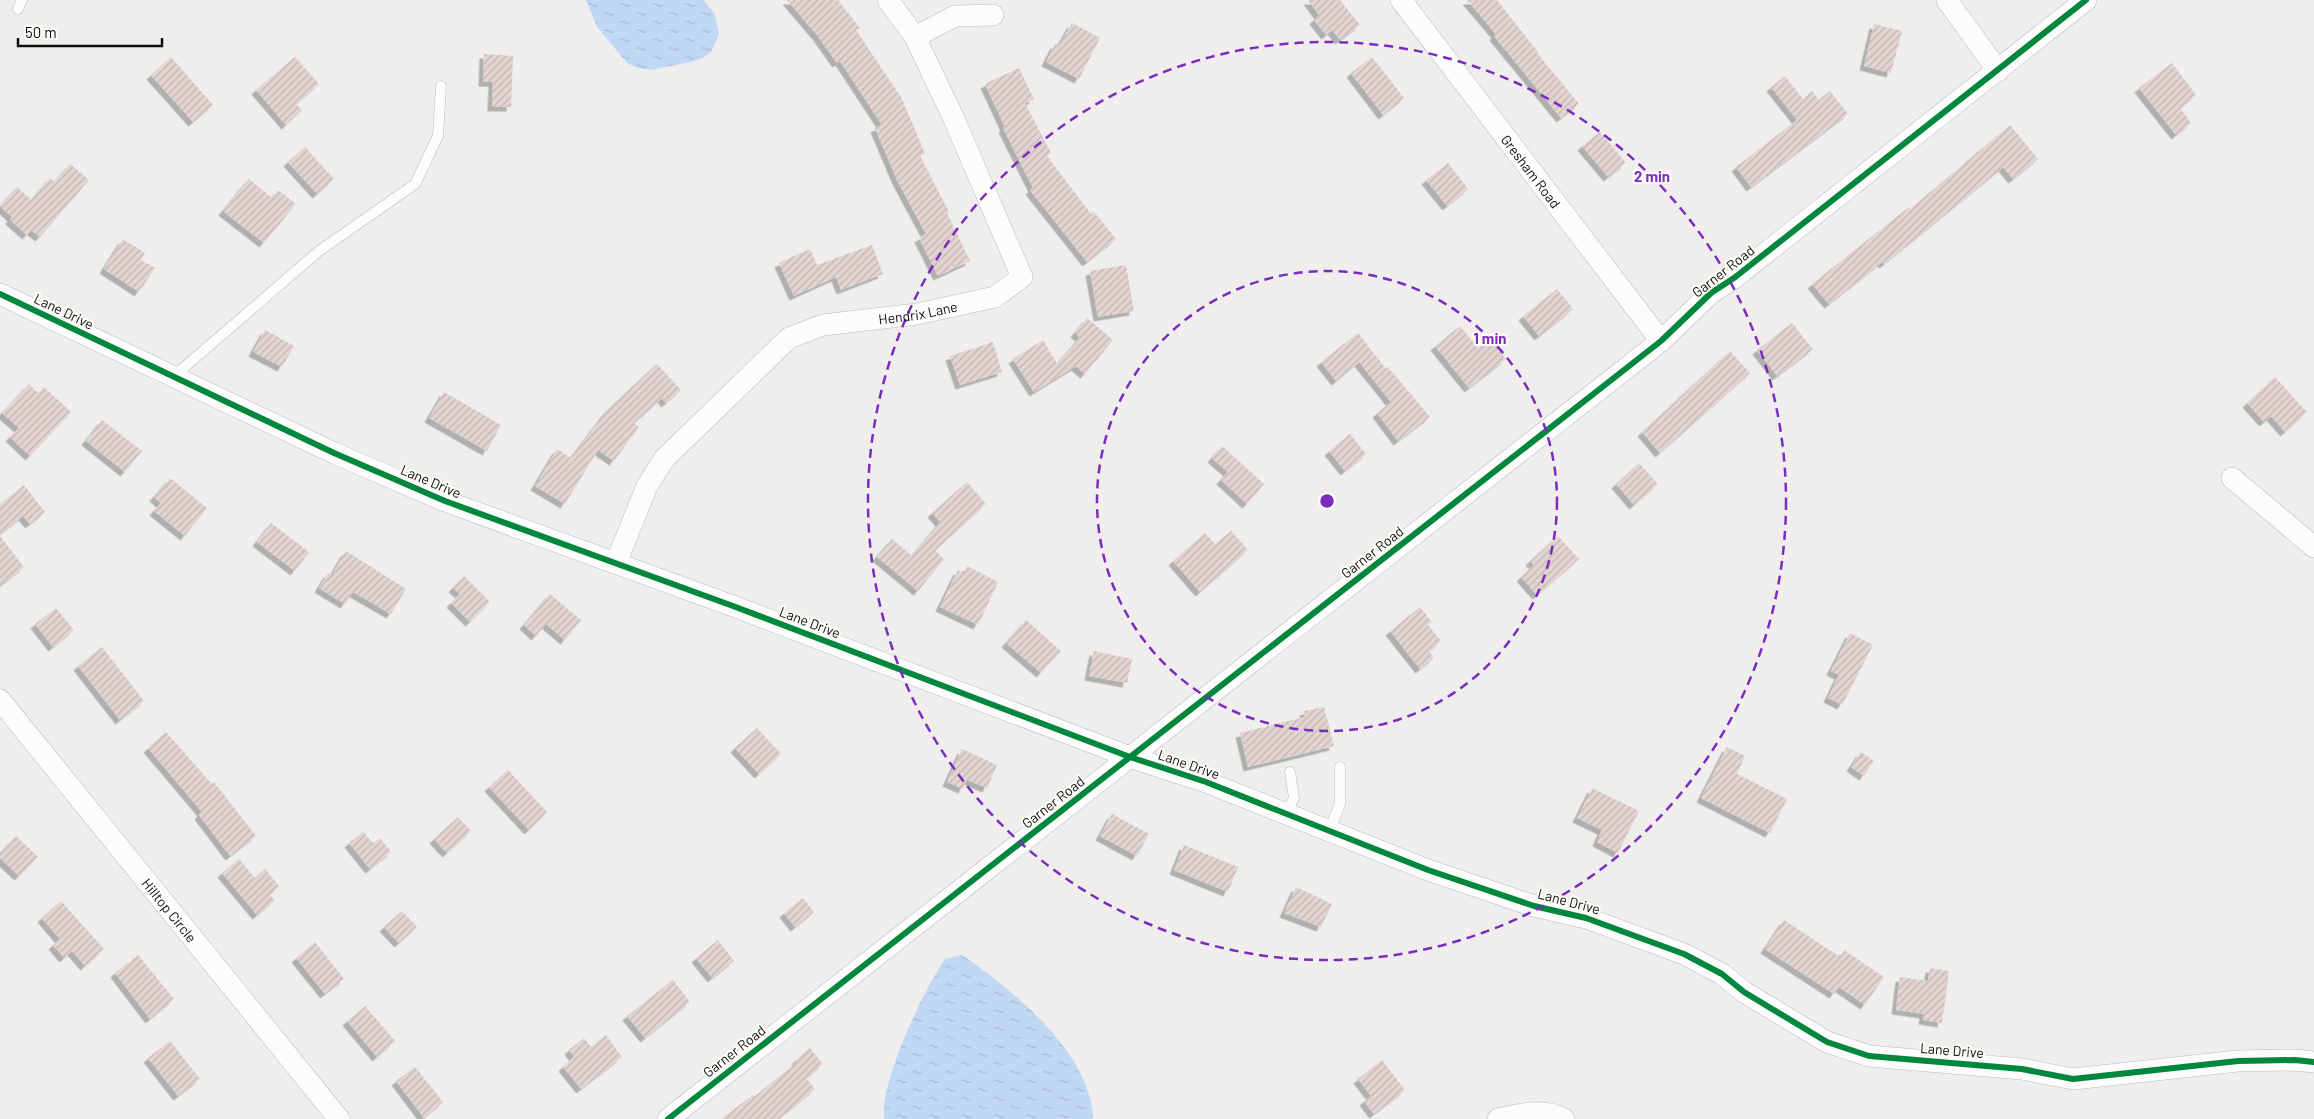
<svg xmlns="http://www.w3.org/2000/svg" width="2314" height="1119" viewBox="0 0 2314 1119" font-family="Barlow,sans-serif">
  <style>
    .water { fill: url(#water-ripples) }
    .building { fill: url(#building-hatch); filter: url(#shadow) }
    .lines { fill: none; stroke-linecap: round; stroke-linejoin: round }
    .lane-casing { stroke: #bcbbba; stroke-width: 11 }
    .street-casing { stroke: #bcbbba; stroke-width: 22 }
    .lane { stroke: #fdfcfc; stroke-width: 10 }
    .street { stroke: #fdfcfc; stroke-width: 21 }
    .cycleway-casing { stroke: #fefcf8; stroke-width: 9 }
    .cycleway { stroke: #00873e; stroke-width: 6 }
    .ring { fill: none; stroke: #7b2cbf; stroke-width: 2.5; stroke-dasharray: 9 6 }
    .labels { text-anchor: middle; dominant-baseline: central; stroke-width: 4; stroke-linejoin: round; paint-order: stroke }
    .street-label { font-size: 14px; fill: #0e0e0d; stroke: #fefcf8 }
    .centre { fill: #7b2cbf; stroke: #fefcf8; stroke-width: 2.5 }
    .ring-label { font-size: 15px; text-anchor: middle; font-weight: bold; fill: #7b2cbf; stroke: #fefcf8; stroke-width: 4; stroke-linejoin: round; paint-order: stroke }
  </style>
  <defs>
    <pattern id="water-ripples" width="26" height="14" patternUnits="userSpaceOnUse" patternTransform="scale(1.25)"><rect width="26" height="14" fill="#c1d8f4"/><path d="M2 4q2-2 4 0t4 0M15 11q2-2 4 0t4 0" fill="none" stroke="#a5b8d0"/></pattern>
    <pattern id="building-hatch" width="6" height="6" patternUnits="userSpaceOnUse" patternTransform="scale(1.25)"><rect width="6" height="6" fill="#e2d4d1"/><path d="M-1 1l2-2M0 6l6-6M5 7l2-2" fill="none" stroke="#c1b5b2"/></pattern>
    <filter id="shadow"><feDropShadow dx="-4.5" dy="4.5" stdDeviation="0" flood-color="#0004"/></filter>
  </defs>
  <rect width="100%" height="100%" fill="#efeeec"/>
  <path class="water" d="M586,0H704L715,15L719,34L711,52L703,58L691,62L651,70L638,68L627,63L597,27Z
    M962,955C1012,989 1092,1054 1093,1119H884C880,1081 923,991 945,959Z"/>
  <path class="building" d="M787,0H838L860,28L856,30L901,97L925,153L920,156L949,212L947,213L970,261L938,276L919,238L926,234L897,180L875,128L882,125L840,61L837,63L817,35Z
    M1308,0H1340L1360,25L1340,40L1332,30L1326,35L1314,20L1319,15Z
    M1467,0H1497L1538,52L1537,53L1579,104L1561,118L1494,36L1496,34Z
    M1072,23L1100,38L1079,79L1046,62L1055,44L1059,46Z
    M1874,24L1902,31L1891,73L1864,66Z
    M484,54L513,56L511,107H492L493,82H483Z
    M171,57L213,105L193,122L151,75Z
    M295,57L319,84L296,104L302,110L286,125L256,90Z
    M1372,57L1404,98L1383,115L1351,73Z
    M2172,63L2196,95L2180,108L2191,123L2176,135L2139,88Z
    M1019,68L1034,99L1025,103L1051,153L1047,156L1091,214L1094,212L1116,239L1087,262L1030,190L1033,188L1003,128L1005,127L985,84Z
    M1785,76L1803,99L1812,91L1819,100L1830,91L1848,114L1751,187L1736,167L1797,120L1771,87Z
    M2010,125L2038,159L2013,179L2003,167L1884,264L1882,262L1829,304L1812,284L1909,207L1910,209Z
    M1600,132L1626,163L1608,177L1582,146Z
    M305,147L334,179L317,194L288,162Z
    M1448,163L1468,189L1447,206L1426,180Z
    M70,164L89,180L40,237L31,230L27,235L10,220L12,217L0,206L17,187L32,200L50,178L55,182Z
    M249,179L272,198L278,190L296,204L264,243L223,211Z
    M123,239L145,253L141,260L155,268L139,292L104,269Z
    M872,245L883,274L841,290L836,277L794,296L779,263L810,249L817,265Z
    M1126,265L1134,311L1098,317L1090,271Z
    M1557,289L1573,309L1539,336L1523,316Z
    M1087,318L1113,340L1085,374L1076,366L1034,392L1013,359L1043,340L1057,364L1080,337L1075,333Z
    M1792,323L1813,349L1777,376L1757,350Z
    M1460,326L1478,348L1490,338L1506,359L1469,388L1435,346Z
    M265,330L294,346L282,367L253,352Z
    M1358,333L1386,369L1388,367L1430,417L1398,441L1377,413L1391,402L1359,362L1336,381L1321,362Z
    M993,342L1002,372L960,385L950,356Z
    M1730,351L1750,373L1660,453L1642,432Z
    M657,364L681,390L666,403L662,398L634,423L639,427L614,461L598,450L565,504L535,486L557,449L571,458L609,408Z
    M2275,377L2307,412L2285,432L2271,416L2264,422L2247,403Z
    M29,384L38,393L44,387L71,412L30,456L10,437L19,428L2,413Z
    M444,392L501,425L487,451L429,418Z
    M102,420L142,451L125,472L86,441Z
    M1350,434L1366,454L1345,471L1329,451Z
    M1222,446L1264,484L1247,504L1221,480L1228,472L1212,458Z
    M1639,463L1658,484L1634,505L1616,484Z
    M170,478L207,508L185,536L154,511L161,503L154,497Z
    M967,482L986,504L935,550L944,559L918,591L877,557L892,539L912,556L940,522L932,513Z
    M24,485L45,512L30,524L23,516L0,534V504Z
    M271,523L309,552L295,571L257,542Z
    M1231,531L1248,550L1200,592L1173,561L1205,533L1215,544Z
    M0,536L24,567L0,586Z
    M1558,536L1579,559L1537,595L1521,577L1534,565L1530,561Z
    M346,551L406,589L391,614L353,592L345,604L319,588L328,573L332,575Z
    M967,566L998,582L978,625L940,607L958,570L964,574Z
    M464,576L490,602L470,622L451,603L460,594L453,588Z
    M550,594L581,620L565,640L546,624L536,636L524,625Z
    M1420,607L1432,622L1428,625L1441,641L1429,651L1434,658L1420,669L1390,631Z
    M56,608L74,630L53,647L35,624Z
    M1026,620L1061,651L1041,673L1006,643Z
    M1850,633L1873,645L1842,705L1828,698L1839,675L1831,671Z
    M102,647L144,701L120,720L78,666Z
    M1094,651L1132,659L1127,683L1089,676Z
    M1324,707L1334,746L1248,767L1240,733L1305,717L1304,711Z
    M757,728L781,754L759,774L735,748Z
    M166,732L212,784L214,782L256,836L230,856L199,815L202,812L148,748Z
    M1727,747L1745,756L1737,774L1787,799L1770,833L1701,798Z
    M962,749L997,765L987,788L967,780L963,789L947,782Z
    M1861,752L1874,761L1864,776L1851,767Z
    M508,770L547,812L529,830L489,787Z
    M1592,788L1639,811L1618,853L1597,842L1602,830L1577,818Z
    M1112,814L1149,834L1137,856L1100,836Z
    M458,817L471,831L447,853L434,839Z
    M363,832L373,843L380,838L391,852L370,869L349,843Z
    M16,836L38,857L19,876L0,858V852Z
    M1184,845L1238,867L1228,892L1174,870Z
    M239,859L255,878L265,869L279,886L270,895L275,900L257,915L222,873Z
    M1296,887L1332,904L1321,927L1284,913Z
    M803,898L814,912L795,927L784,913Z
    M61,901L104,949L85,966L72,951L64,958L53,945L60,939L42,918Z
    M402,911L417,927L399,943L384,927Z
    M1784,920L1840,957L1844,950L1884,977L1865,1005L1839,987L1834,994L1765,949Z
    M718,940L734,961L712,978L696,958Z
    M315,942L344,979L325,994L296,958Z
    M138,955L174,999L150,1019L115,973Z
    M1930,968L1949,971L1942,1023L1923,1020L1924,1014L1896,1010L1900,977L1928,981Z
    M673,980L690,1002L645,1038L627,1016Z
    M365,1006L395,1041L377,1057L347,1021Z
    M606,1035L622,1057L581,1089L563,1067L574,1057L569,1050L584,1038L591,1047Z
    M170,1041L200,1079L178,1096L148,1058Z
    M810,1048L823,1064L806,1078L815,1089L778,1119H721L753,1095L754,1097L797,1062L796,1060Z
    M1382,1060L1405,1090L1374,1114L1364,1101L1371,1096L1358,1079Z
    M415,1067L443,1102L424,1118L396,1081Z"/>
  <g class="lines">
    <defs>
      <path id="lane" d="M18,9L22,0
        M173,377L319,251L415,184L438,136L441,86
        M1286,813L1294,798L1290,772
        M1329,831L1340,804V767"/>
      <g id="street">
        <path id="s1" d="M1401,0L1661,341"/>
        <path d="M1947,0L1998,71"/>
        <path d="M915,37L955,16L993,15"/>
        <path d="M0,294L334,453L445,501L733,606L1130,757L1206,782L1428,870L1534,906L1586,918L1684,954L1722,974L1744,992L1827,1042L1869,1056L2022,1069L2073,1079L2238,1061L2295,1060L2314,1062"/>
        <path d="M2232,478L2314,547"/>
        <path id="s2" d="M616,563L647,486L664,459L789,338L823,325L917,314L995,297L1022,277L954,119L915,37L888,0"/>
        <path id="s3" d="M0,700L339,1119"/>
        <path d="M668,1119L1661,341L1711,293L1734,278L2086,0"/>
        <path d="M1498,1119C1520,1114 1544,1108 1564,1119"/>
      </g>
    </defs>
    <use href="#lane" class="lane-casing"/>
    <use href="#street" class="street-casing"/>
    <use href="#lane" class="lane"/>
    <use href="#street" class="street"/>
    <defs>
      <path id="cycleway" d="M0,294L334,453L445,501L733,606L1130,757L1206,782L1428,870L1534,906L1586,918L1684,954L1722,974L1744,992L1827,1042L1869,1056L2022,1069L2073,1079L2238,1061L2295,1060L2314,1062
        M668,1119L1661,341L1711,293L1734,278L2086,0"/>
    </defs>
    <use href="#cycleway" class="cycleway-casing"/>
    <use href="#cycleway" class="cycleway"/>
  </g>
  <g class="ring">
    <circle cx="1327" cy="501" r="230"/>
    <circle cx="1327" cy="501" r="459"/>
  </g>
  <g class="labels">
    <g class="street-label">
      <text stroke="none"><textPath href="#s1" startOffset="215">Gresham Road</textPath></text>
      <text transform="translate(1723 271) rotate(-38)">Garner Road</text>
      <text transform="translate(64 311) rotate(26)">Lane Drive</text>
      <text stroke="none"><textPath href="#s2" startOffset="421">Hendrix Lane</textPath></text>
      <text transform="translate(431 481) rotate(23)">Lane Drive</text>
      <text transform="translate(1372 552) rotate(-38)">Garner Road</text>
      <text transform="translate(810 622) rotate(21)">Lane Drive</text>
      <text transform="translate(1189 764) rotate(19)">Lane Drive</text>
      <text transform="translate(1053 802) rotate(-38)">Garner Road</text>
      <text transform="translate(1569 901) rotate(15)">Lane Drive</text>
      <text stroke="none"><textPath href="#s3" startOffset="270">Hilltop Circle</textPath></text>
      <text transform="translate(1952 1050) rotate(5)">Lane Drive</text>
      <text transform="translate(734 1051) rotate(-38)">Garner Road</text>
    </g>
  </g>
  <circle cx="1327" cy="501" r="8" class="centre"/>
  <g class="ring-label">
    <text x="1652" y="182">2 min</text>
    <text x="1490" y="344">1 min</text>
  </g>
  <path d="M18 38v8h144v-8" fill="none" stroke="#0e0e0d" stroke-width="2.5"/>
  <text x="25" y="38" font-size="15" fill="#0e0e0d" stroke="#fefcf8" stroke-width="4" paint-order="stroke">50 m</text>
</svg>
